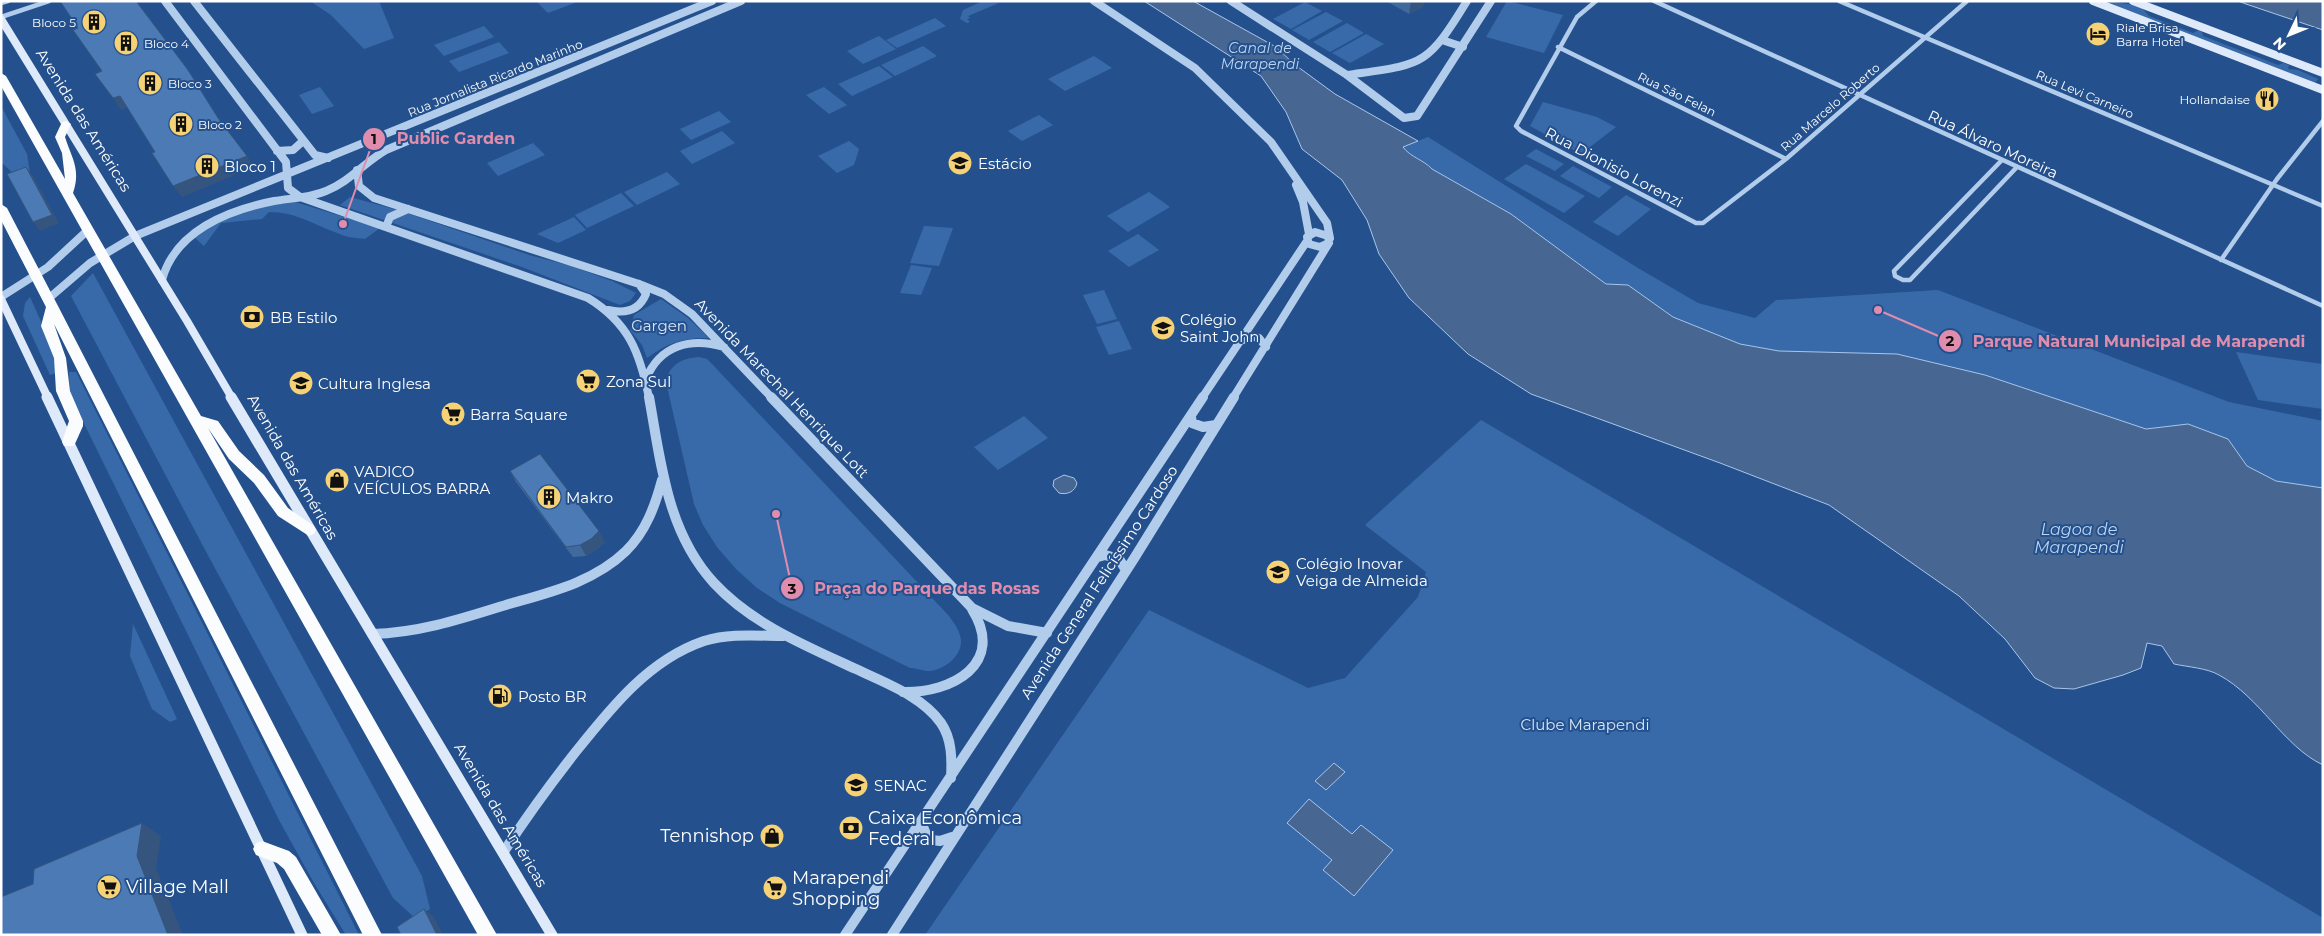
<svg xmlns="http://www.w3.org/2000/svg" width="2324" height="936" viewBox="0 0 2324 936" font-family="Montserrat,sans-serif">
  <style>
    .green { fill: #386aaa }
    .water { fill: #476792; stroke: #a7c6ec }
    .lines { fill: none; stroke-linecap: round; stroke-linejoin: round }
    .minor { stroke: #b2cceb; stroke-width: 4.5 }
    .tertiary-far1 { stroke: #b2cceb; stroke-width: 8 }
    .tertiary { stroke: #b2cceb; stroke-width: 10 }
    .secondary-far1 { stroke: #dee9f9; stroke-width: 8 }
    .secondary { stroke: #dee9f9; stroke-width: 11 }
    .trunk { fill: #fbfcfe; fill-rule: evenodd }
    .wall { fill: #41699b }
    .shaded-wall { fill: #35557e }
    .building { fill: #4c7ab4; stroke: #35557e }
    .labels { text-anchor: middle; dominant-baseline: central; stroke-width: 4; stroke-linejoin: round; paint-order: stroke }
    .far-poi-label { font-size: 12px; fill: #fff; stroke: #24518d; text-anchor: start }
    .far-street-label { font-size: 12px; fill: #fff; stroke: #24518d }
    .far-water-label { font-size: 14px; font-style: italic; fill: #bed6f2; stroke: #24518d }
    .street-label { font-size: 15px; fill: #fff; stroke: #24518d }
    .poi-label { font-size: 15px; fill: #fff; stroke: #24518d; text-anchor: start }
    .park-label { font-size: 15px; fill: #d7e6f8; stroke: #24518d }
    .water-label { font-size: 16px; font-style: italic; fill: #bed6f2; stroke: #24518d }
    .near-poi-label { font-size: 18px; fill: #fff; stroke: #24518d; text-anchor: start }
    .leader { fill: none; stroke: #e08cad; stroke-width: 2 }
    .callout-dot { fill: #e08cad; stroke: #24518d; stroke-width: 2 }
    .mark-label { font-size: 15px; text-anchor: middle; font-weight: bold; fill: #111 }
    .callout-label { font-size: 16px; text-anchor: middle; font-weight: bold; fill: #e08cad; stroke: #24518d; stroke-width: 4; stroke-linejoin: round; paint-order: stroke }
  </style>
  <rect width="100%" height="100%" fill="#24518d"/>
  <path class="green" d="M310,1H379L394,38L364,49L331,15Z
    M536,1H580L548,13Z
    M983,1L999,3L968,16L970,18L967,19L970,22L967,23L960,19L963,10Z
    M1507,1L1563,15L1544,53L1486,37Z
    M2107,1L2134,5L2142,8L2149,16L2193,33L2199,30L2202,32L2203,36L2278,65L2283,63L2289,65L2288,69L2298,70L2318,79L2315,83L2127,11Z
    M1305,2L1322,11L1291,29L1273,19Z
    M1326,12L1343,21L1309,40L1292,30Z
    M935,18L946,26L897,48L886,40Z
    M1347,23L1364,33L1330,52L1313,42Z
    M484,26L494,37L444,56L434,45Z
    M1366,34L1384,44L1350,63L1332,53Z
    M879,36L896,49L863,64L847,51Z
    M499,42L509,53L459,72L449,61Z
    M923,46L937,56L895,76L881,65Z
    M1094,56L1112,68L1065,91L1048,79Z
    M879,66L893,77L852,96L838,84Z
    M320,87L334,106L312,114L299,95Z
    M824,87L847,105L829,114L806,95Z
    M1543,102L1597,117L1616,127L1581,154L1530,126Z
    M1,106L27,154L30,173L18,178L1,162Z
    M719,111L731,122L691,140L680,129Z
    M1039,115L1053,125L1022,141L1008,131Z
    M722,131L735,143L692,164L680,151Z
    M1428,137L1638,268L1698,303L1755,318L1776,300L1938,290L2229,402L2323,421V488L2276,481L2247,466L2228,439L2188,424L2146,429L1985,375L1830,354L1779,351L1740,344L1673,317L1628,285L1606,284L1511,214L1432,169C1423,159 1411,157 1403,147Z
    M849,141L859,149L854,165L837,173L818,156Z
    M533,143L545,155L498,176L487,163Z
    M1536,149L1564,164L1555,171L1526,156Z
    M1526,164L1585,196L1564,213L1504,179Z
    M1573,166L1612,187L1599,198L1560,176Z
    M667,172L680,184L637,205L624,192Z
    M1149,192L1170,207L1128,232L1107,216Z
    M621,193L634,206L587,228L575,215Z
    M1626,195L1651,209L1618,236L1593,222Z
    M350,197L401,211L529,255L571,266L612,281L636,293L630,301L620,305L522,267L340,205Z
    M295,202L380,228L365,239C356,238 345,237 337,233C313,224 296,212 269,212L262,219L221,223L204,246L194,237C224,216 258,205 295,202Z
    M574,217L586,230L558,243L537,234Z
    M924,226L953,228L939,266L910,263Z
    M1138,234L1159,250L1129,267L1108,251Z
    M911,265L932,268L921,295L900,293Z
    M93,273L422,876L430,909L416,919L393,898L203,546L71,296Z
    M1104,290L1117,319L1097,324L1083,295Z
    M30,297L57,357V373L50,375L23,316L25,303Z
    M661,299L688,318L709,338C685,337 667,343 647,358L642,345L630,330L634,315Z
    M1119,321L1132,349L1109,355L1096,327Z
    M2236,352L2323,364V409L2258,400Z
    M699,357L707,359L713,365L949,616C954,623 960,631 961,640C962,658 941,672 926,671C921,670 915,668 910,668L780,603L757,588L736,569L717,547L703,525L694,504L666,382C669,365 682,358 699,357Z
    M69,372H76L359,935H346L314,883L280,822L70,395Z
    M1024,416L1048,438L998,470L974,447Z
    M1481,420L2323,918V935H925L1149,610L1308,688L1345,678L1418,597L1426,572L1365,525Z
    M133,624L177,719L170,722L152,709L130,656Z"/>
  <path class="water" d="M1144,1H1193L1276,47L1294,64L1335,94L1418,141L1403,147C1410,157 1424,160 1432,169L1511,214L1606,284L1628,285L1673,317L1740,344L1779,351L1897,354L1985,375L2146,429L2188,424L2228,439L2247,466L2276,481L2323,488V765C2283,746 2260,697 2219,675C2207,668 2188,667 2174,664L2162,646L2147,643L2141,668L2123,675L2074,689L2054,688L2035,678L2005,639L1959,596L1829,505L1720,463L1531,394L1468,354L1409,298L1379,254L1367,220L1342,180L1302,149L1286,112L1261,76Z
    M2238,1H2323V30L2246,4Z
    M1064,475L1074,478L1077,483C1075,492 1067,495 1059,493L1053,486L1054,480Z
    M1334,763L1345,772L1326,790L1315,781Z
    M1309,799L1352,834L1361,825L1393,850L1354,896L1323,870L1332,860L1287,823Z"/>
  <g class="lines">
    <path class="minor" d="M1596,1L1577,17L1516,126L1521,131L1696,223H1703L1786,159L1967,1
      M1654,1L2323,306
      M1839,1L2323,206
      M1,3L8,1
      M1,17L49,1
      M1558,47L1786,159
      M2002,160L1894,271L1895,276L1903,280H1910L2017,167
      M2221,260L2277,179L2323,121"/>
    <path class="tertiary-far1" d="M165,1L286,162L288,188L300,197L588,298C629,323 640,353 649,398
      M194,1L315,155L328,158
      M1094,1L1195,68L1271,142L1327,223L1330,238
      M1231,1L1347,75L1404,118L1417,116L1491,1
      M1442,40L1463,47
      M1347,75C1423,64 1426,68 1467,1
      M277,151L293,150L303,141
      M357,170L359,186L374,198L639,284L664,294L692,314L772,398
      M1296,185L1303,202L1309,234
      M386,227L390,217L408,209
      M1315,232L1328,236L1329,243L1320,247L1309,244L1307,237Z
      M162,280C175,231 228,210 274,201C292,198 310,198 326,191C349,182 365,162 386,150L741,1
      M1,297L48,267L88,230
      M48,299L90,263L135,236L712,1
      M608,310C625,314 639,311 646,294L639,284
      M1243,340L1250,336L1259,338L1266,347
      M646,379C660,345 691,337 724,347
      M1202,398L1307,241
      M1233,398L1329,243"/>
    <path class="tertiary" d="M649,397C661,463 667,532 714,583C752,624 806,646 856,669C885,683 922,696 941,723C952,739 952,759 951,778
      M771,397L972,608L1008,626L1047,633
      M1191,417L1192,423L1203,427L1216,425
      M1098,557L1105,555L1119,559L1126,570
      M372,634C420,633 464,618 509,604C551,592 594,582 626,551C646,531 655,506 662,480
      M903,692C952,693 1006,664 972,609
      M921,822L926,834L932,840L940,841L952,837
      M503,853C525,819 549,786 574,754C610,709 648,660 704,641C730,633 758,636 784,636
      M845,935L1203,397
      M892,935L1135,557L1234,397"/>
    <path class="secondary-far1" d="M2093,1L2323,90
      M2133,1L2323,73
      M1,19L187,321L232,398
      M1,299L48,398"/>
    <path class="secondary" d="M47,397L302,935
      M231,397L552,935"/>
    <path class="trunk" d="M1,73L6,76L65,179L62,153L55,137L62,122L66,121L71,124L65,137C72,159 81,169 73,193L201,416L218,421L239,451L264,475L288,508L314,526L316,530L314,534L309,536L278,516L254,483L229,459L208,428L497,935H478L1,86Z
      M1,204L7,208L58,306L382,935H363L54,324L66,358L70,391L83,421V426L74,446H64L62,442L69,421L56,391L54,358L41,326L46,307L1,220Z
      M262,841L289,851L296,857L341,935H322L284,869L277,863L256,855L253,849L256,843Z"/>
  </g>
  <path class="wall" d="M1386,1H1424V6L1409,14Z
    M510,471L605,542L597,549L586,556L573,557L516,482Z"/>
  <path class="shaded-wall" d="M1411,1H1424V6L1409,14Z
    M120,96L128,107L121,110L113,98Z
    M247,156L254,167L182,197L173,186Z
    M26,167L33,176L59,223L40,231L33,222Z
    M599,531L605,542L597,549L586,556L580,545Z
    M142,823L161,836L156,868L183,935H168L137,856Z
    M424,909L434,917L443,935H437Z"/>
  <path class="building" d="M60,1H136L188,70L218,118L247,156L173,186L152,153L155,152L120,96L113,98L95,74L102,71L73,30L78,28Z
    M26,167L52,215L33,222L7,174Z
    M540,454L599,531L591,539L580,545L566,547L510,471Z
    M142,823L137,856L168,935H1V897L33,884L34,869Z
    M424,909L437,935H401L397,927Z"/>
  <defs>
    <symbol id="building-disc" viewBox="-11 -11 22 22"><circle r="9.5" fill="#f6d276" stroke="#24518d"/><path d="M-4-6H4V6H1V3H-1V6H-4ZM-2.5-4.3h1.7v1.8h-1.7ZM.8-4.3h1.7v1.8H.8ZM-2.5-1h1.7V.8h-1.7ZM.8-1h1.7V.8H.8Z" fill="#111"/></symbol>
    <symbol id="hotel-disc" viewBox="-11 -11 22 22"><circle r="9.5" fill="#f6d276" stroke="#24518d"/><path d="M-6-4.5h1.5V1H6V5H4.5V3h-9V5H-6ZM-4 0a1.8 1.8 0 1 1 3.6 0ZM.5 0V-2.5h3Q6-2.5 6 0Z" fill="#111"/></symbol>
    <symbol id="restaurant-disc" viewBox="-11 -11 22 22"><circle r="9.5" fill="#f6d276" stroke="#24518d"/><path d="M-5-6h1v4h1v-4h1v4h1v-4h1v5L-1.5 .5V6h-2V.5L-5-1ZM5-6V6H3V1.5H1.5Q1.5-4 5-6Z" fill="#111"/></symbol>
    <symbol id="university-disc" viewBox="-11 -11 22 22"><circle r="9.5" fill="#f6d276" stroke="#24518d"/><path d="M0-5L7-2L0 1L-7-2ZM-4 1L0 2.5L4 1V4Q0 6-4 4Z" fill="#111"/></symbol>
    <symbol id="bank-disc" viewBox="-11 -11 22 22"><circle r="9.5" fill="#f6d276" stroke="#24518d"/><path d="M-6-4H6V4H-6ZM0-2.3a2.3 2.3 0 1 0 0 4.6a2.3 2.3 0 1 0 0-4.6Z" fill="#111"/></symbol>
    <symbol id="school-disc" viewBox="-11 -11 22 22"><circle r="9.5" fill="#f6d276" stroke="#24518d"/><path d="M0-5L7-2L0 1L-7-2ZM-4 1L0 2.5L4 1V4Q0 6-4 4Z" fill="#111"/></symbol>
    <symbol id="supermarket-disc" viewBox="-11 -11 22 22"><circle r="9.5" fill="#f6d276" stroke="#24518d"/><path d="M-6-5.5h2.5l.6 2H6L4.5 2H-2.5L-4.4-4H-6ZM-1.5 3.2a1.3 1.3 0 1 0 .1 0ZM3 3.2a1.3 1.3 0 1 0 .1 0Z" fill="#111"/></symbol>
    <symbol id="shop-disc" viewBox="-11 -11 22 22"><circle r="9.5" fill="#f6d276" stroke="#24518d"/><path d="M-5-2.5h2.3a2.7 3.5 0 0 1 5.4 0H5L5.5 6h-11ZM-1.5-2.5h3a1.5 2.3 0 0 0-3 0Z" fill="#111"/></symbol>
    <symbol id="fuel-disc" viewBox="-11 -11 22 22"><circle r="9.5" fill="#f6d276" stroke="#24518d"/><path d="M-5.5-6h7V0h2V4h1.3V-2.5L3-4.5l.8-.8L6-3V5H2.5V1h-1V6h-7ZM-4.2-4.7v3.2H.2V-4.7Z" fill="#111"/></symbol>
  </defs>
  <g fill-rule="evenodd">
    <use href="#building-disc" x="80" y="8" width="28" height="28"/>
    <use href="#hotel-disc" x="2084" y="20" width="28" height="28"/>
    <use href="#building-disc" x="112" y="29" width="28" height="28"/>
    <use href="#building-disc" x="136" y="69" width="28" height="28"/>
    <use href="#restaurant-disc" x="2253" y="85" width="28" height="28"/>
    <use href="#building-disc" x="167" y="110" width="28" height="28"/>
    <use href="#university-disc" x="946" y="149" width="28" height="28"/>
    <use href="#building-disc" x="193" y="152" width="28" height="28"/>
    <use href="#bank-disc" x="238" y="303" width="28" height="28"/>
    <use href="#school-disc" x="1149" y="314" width="28" height="28"/>
    <use href="#supermarket-disc" x="574" y="367" width="28" height="28"/>
    <use href="#school-disc" x="287" y="369" width="28" height="28"/>
    <use href="#supermarket-disc" x="439" y="400" width="28" height="28"/>
    <use href="#shop-disc" x="323" y="466" width="28" height="28"/>
    <use href="#building-disc" x="535" y="483" width="28" height="28"/>
    <use href="#school-disc" x="1264" y="558" width="28" height="28"/>
    <use href="#fuel-disc" x="486" y="682" width="28" height="28"/>
    <use href="#university-disc" x="842" y="771" width="28" height="28"/>
    <use href="#bank-disc" x="837" y="814" width="28" height="28"/>
    <use href="#shop-disc" x="758" y="822" width="28" height="28"/>
    <use href="#supermarket-disc" x="95" y="873" width="28" height="28"/>
    <use href="#supermarket-disc" x="761" y="874" width="28" height="28"/>
  </g>
  <g class="labels">
    <g class="far-poi-label">
      <text x="76" y="22" text-anchor="end">Bloco 5</text>
      <text x="2116" y="27">Riale Brisa<tspan x="2116" dy="14">Barra Hotel</tspan></text>
      <text x="144" y="43">Bloco 4</text>
      <text x="168" y="83">Bloco 3</text>
      <text x="2250" y="99" text-anchor="end">Hollandaise</text>
      <text x="198" y="124">Bloco 2</text>
    </g>
    <g class="far-street-label">
      <text transform="translate(495 78) rotate(-22)">Rua Jornalista Ricardo Marinho</text>
      <text transform="translate(1677 94) rotate(26)">Rua São Felan</text>
      <text transform="translate(2085 94) rotate(23)">Rua Levi Carneiro</text>
      <text transform="translate(1830 107) rotate(-41)">Rua Marcelo Roberto</text>
    </g>
    <g class="far-water-label">
      <text x="1260" y="48">Canal de<tspan x="1260" dy="16">Marapendi</tspan></text>
    </g>
    <g class="street-label">
      <text transform="translate(84 120) rotate(58)">Avenida das Américas</text>
      <text transform="translate(1993 144) rotate(25)">Rua Álvaro Moreira</text>
      <text transform="translate(1614 167) rotate(28)">Rua Dionisio Lorenzi</text>
      <text transform="translate(782 388) rotate(46)">Avenida Marechal Henrique Lott</text>
      <text transform="translate(293 467) rotate(60)">Avenida das Américas</text>
      <text transform="translate(1099 582) rotate(-57)">Avenida General Felicíssimo Cardoso</text>
      <text transform="translate(501 815) rotate(59)">Avenida das Américas</text>
    </g>
    <g class="poi-label">
      <text x="978" y="163">Estácio</text>
      <text x="224" y="166">Bloco 1</text>
      <text x="270" y="317">BB Estilo</text>
      <text x="1180" y="319">Colégio<tspan x="1180" dy="17">Saint John</tspan></text>
      <text x="606" y="381">Zona Sul</text>
      <text x="318" y="383">Cultura Inglesa</text>
      <text x="470" y="414">Barra Square</text>
      <text x="354" y="471">VADICO<tspan x="354" dy="17">VEÍCULOS BARRA</tspan></text>
      <text x="566" y="497">Makro</text>
      <text x="1296" y="563">Colégio Inovar<tspan x="1296" dy="17">Veiga de Almeida</tspan></text>
      <text x="518" y="696">Posto BR</text>
      <text x="874" y="785">SENAC</text>
    </g>
    <g class="park-label">
      <text x="659" y="325">Gargen</text>
      <text x="1585" y="724">Clube Marapendi</text>
    </g>
    <g class="water-label">
      <text x="2079" y="529">Lagoa de<tspan x="2079" dy="18">Marapendi</tspan></text>
    </g>
    <g class="near-poi-label">
      <text x="868" y="818">Caixa Econômica<tspan x="868" dy="21">Federal</tspan></text>
      <text x="754" y="836" text-anchor="end">Tennishop</text>
      <text x="792" y="878">Marapendi<tspan x="792" dy="21">Shopping</tspan></text>
      <text x="126" y="887">Village Mall</text>
    </g>
  </g>
  <path class="leader" d="M343 224L374 139M1878 310L1950 341M776 514L792 588"/>
  <g class="callout-dot">
    <circle cx="343" cy="224" r="5"/>
    <circle cx="1878" cy="310" r="5"/>
    <circle cx="776" cy="514" r="5"/>
    <circle cx="374" cy="139" r="12"/>
    <circle cx="1950" cy="341" r="12"/>
    <circle cx="792" cy="588" r="12"/>
  </g>
  <g class="mark-label">
    <text x="374" y="144">1</text>
    <text x="1950" y="346">2</text>
    <text x="792" y="594">3</text>
  </g>
  <g class="callout-label">
    <text x="456" y="144">Public Garden</text>
    <text x="2139" y="347">Parque Natural Municipal de Marapendi</text>
    <text x="927" y="594">Praça do Parque das Rosas</text>
  </g>
  <rect width="2324" height="936" fill="none" stroke="#ffffff" stroke-width="5"/>
  <g transform="translate(2289 35) rotate(227)" stroke="#24518d" stroke-width="4" paint-order="stroke">
  <path d="M0-4L9 19L0 12L-9 19Z" fill="#ffffff"/>
  <text y="-8" font-size="14" font-weight="bold" text-anchor="middle" fill="#ffffff">N</text>
  </g>
</svg>
